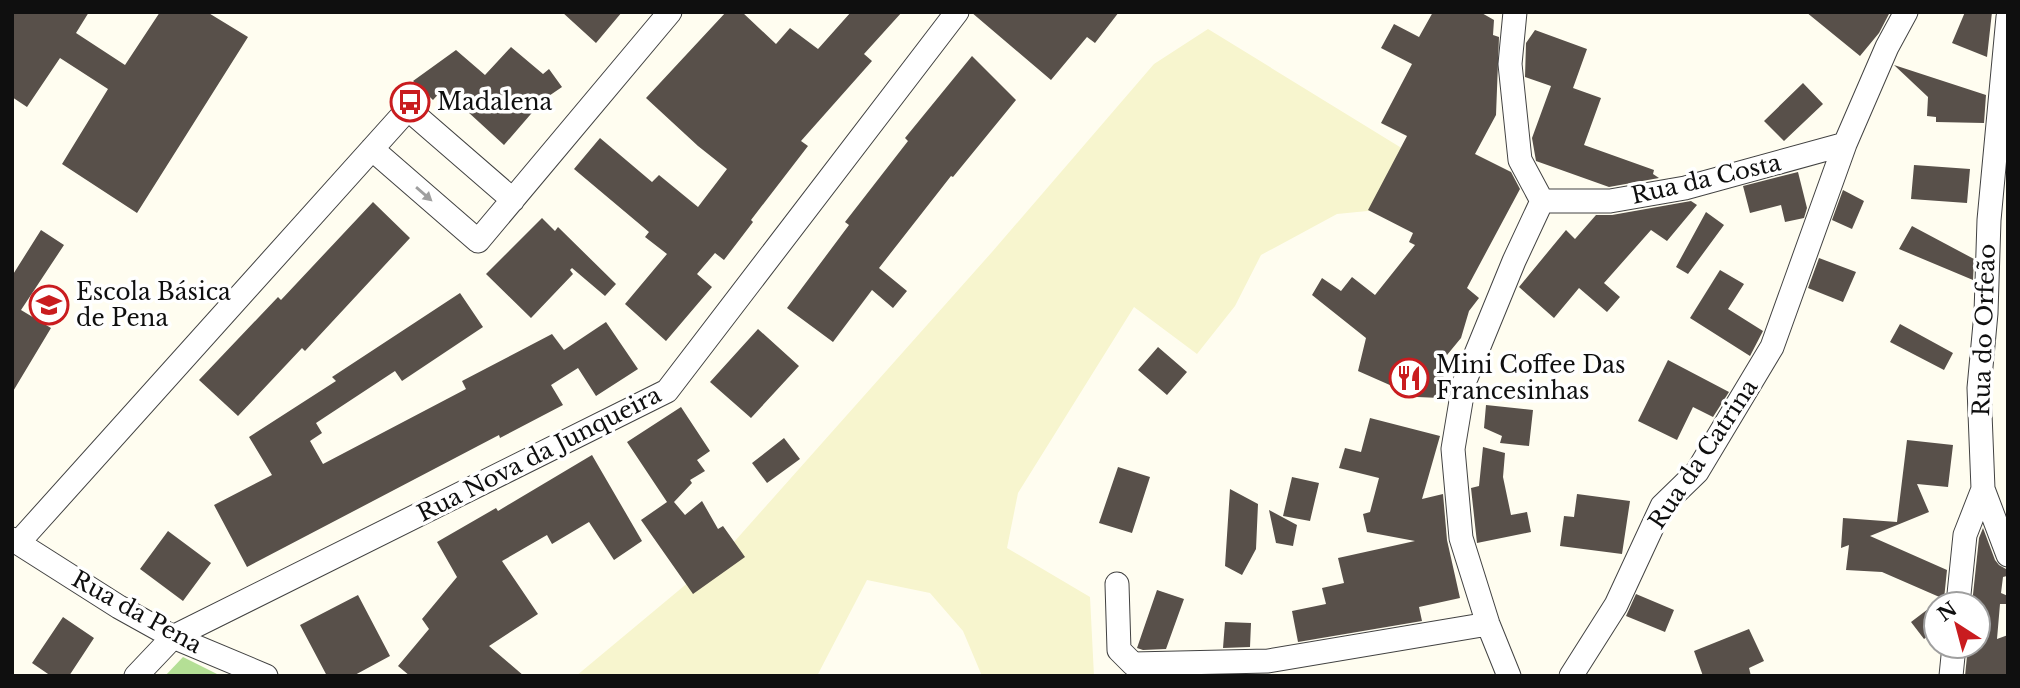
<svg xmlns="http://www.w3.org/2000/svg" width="2020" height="688" viewBox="0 0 2020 688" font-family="'Libre Baskerville',serif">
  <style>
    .farmland { fill: #f7f5ce }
    .forest { fill: #b4df95 }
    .building { fill: #58504a }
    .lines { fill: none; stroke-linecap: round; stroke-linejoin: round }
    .minor-casing { stroke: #424242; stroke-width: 25 }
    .minor { stroke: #fff; stroke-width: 23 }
    .oneway { fill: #9f9f9f }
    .labels { text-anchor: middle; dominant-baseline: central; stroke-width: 7; stroke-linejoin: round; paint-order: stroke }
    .poi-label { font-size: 23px; fill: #0f0f0f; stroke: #fff; text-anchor: start }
    .street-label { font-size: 23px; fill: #0f0f0f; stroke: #fff }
  </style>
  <rect width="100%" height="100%" fill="#fffdf0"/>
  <path class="farmland" d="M1208,29L1408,152V207L1337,214L1261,255L1235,306L1197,354L1134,307L1018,493L1007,548L1090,597L1094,676H982L963,631L930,593L867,580L817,676H576L726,551L992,252L1154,64Z"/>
  <path class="forest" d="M183,657L221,676H165Z"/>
  <path class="building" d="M12,12H89L76,33L125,65L160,12H207L248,37L137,213L62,164L108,89L60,58L27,107L12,97Z
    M562,12H622L596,43Z
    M726,12H742L776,44L790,28L818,49L851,12H902L864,54L872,61L801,141L808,146L751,220L753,222L724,260L715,253L697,274L712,287L666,341L625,304L667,254L645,237L649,232L574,169L600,138L652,182L659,175L698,207L727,169L698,146L646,98Z
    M971,12H1119L1095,43L1087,37L1051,80Z
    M1433,12H1480L1494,20L1493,35L1499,37L1496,115L1475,154L1511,172L1520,189L1467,288L1479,298L1469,311L1461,338L1447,355L1440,398L1417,397L1358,371L1366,338L1312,295L1322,278L1341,291L1352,277L1375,295L1415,245L1409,242L1413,233L1368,210L1407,136L1381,123L1412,64L1381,48L1394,24L1419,37Z
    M1806,12H1890L1879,33L1860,56Z
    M1965,12H1992L1987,57L1952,43Z
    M1535,30L1587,49L1573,88L1601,98L1584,145L1654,170L1653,174L1659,178L1609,187L1536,161L1532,138L1551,86L1525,77L1526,43Z
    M511,47L543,74L549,69L562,87L543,100L504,145L443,89L433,100L413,81L456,50L485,75Z
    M972,56L1016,100L953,177L951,176L879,268L907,291L893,308L872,290L833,342L787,308L849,225L845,222L908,141L905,138Z
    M1894,65L1986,95L1984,123L1936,122V117L1927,116L1928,97Z
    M1803,83L1823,104L1784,141L1764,121Z
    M1914,165L1970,169L1967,203L1911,199Z
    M1798,172L1807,208L1804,218L1785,222L1781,205L1750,213L1743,186Z
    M1843,190L1864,201L1852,229L1832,220Z
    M1691,201L1697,205L1667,241L1651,230L1604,283L1620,297L1607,312L1579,288L1554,318L1519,287L1566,230L1575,239L1596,215H1612Z
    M373,202L410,238L305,351L302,348L238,416L199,380L278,297L281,300Z
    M1706,212L1724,225L1688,274L1676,267Z
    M542,218L555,231L558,227L616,284L605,296L572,268L570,270L573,274L531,318L486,274Z
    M1912,226L1974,259L1973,280L1899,249Z
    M41,230L64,245L21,310L51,328L12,393V276Z
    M1819,258L1856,272L1843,302L1808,288Z
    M1720,270L1744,284L1728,309L1763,331L1750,356L1690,318Z
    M460,293L483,327L402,381L395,371L316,423L322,433L310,441L323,464L466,389L462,381L552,334L564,350L606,322L638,369L596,396L578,368L551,385L563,405L500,438L499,435L247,567L214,505L272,475L249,437L336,381L332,377Z
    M1900,324L1953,353L1944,370L1890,342Z
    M758,329L799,366L751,418L710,382Z
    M1158,347L1187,372L1167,395L1138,370Z
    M1668,360L1729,392L1713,417L1693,407L1677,440L1638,421Z
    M1486,405L1533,410L1529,446L1500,443L1502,436L1484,428Z
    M681,407L710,451L697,460L705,471L690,480L692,483L674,502L685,515L702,501L718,529L723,526L745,557L693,594L641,520L667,502L627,442Z
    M1370,418L1440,436L1422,499L1443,494L1447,540L1460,598L1419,607L1422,621L1298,642L1292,611L1326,604L1322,588L1344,583L1338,558L1415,541L1367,532L1363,514L1370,512L1379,478L1339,468L1345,448L1361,452Z
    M784,438L800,459L767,483L752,463Z
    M1907,440L1953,445L1948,487L1917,484L1929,512L1870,536L1947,570L1944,599L1882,572L1846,570L1849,545L1841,548L1843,518L1897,522Z
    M1483,447L1505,453L1503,477L1511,515L1527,512L1531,532L1477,543L1471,488L1479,486Z
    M592,455L642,541L614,560L589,522L552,544L547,535L502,561L538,614L489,646L524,676H410L398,666L429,629L422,619L457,577L437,542L496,508L498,511Z
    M1118,467L1150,477L1132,533L1099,523Z
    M1292,477L1319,483L1310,521L1283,516Z
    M1230,489L1258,504L1256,549L1242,575L1225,566Z
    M1577,494L1630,501L1622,554L1560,546L1564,516L1574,517Z
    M1269,510L1297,525L1293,546L1276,543Z
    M1983,528L1995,560L1999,565L2006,569L2007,576L2003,577L2001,593L2008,596V604H2000L1997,639L2008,635V676H1965L1968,646H1978V604H1972L1979,538Z
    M168,531L211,563L183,601L140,569Z
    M1157,590L1184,599L1166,649L1143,650L1137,648Z
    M1636,594L1674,610L1665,632L1626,616Z
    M358,595L390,656L353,676H327L300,625Z
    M1936,603V630L1924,639L1911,622Z
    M63,617L94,638L69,676H51L32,663Z
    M1225,622L1251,623L1250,647L1223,648Z
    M1749,629L1764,661L1749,668L1751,676H1703L1694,651Z"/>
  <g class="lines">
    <defs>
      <path id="minor" d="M1515,12L1510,64L1520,160L1542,201
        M2008,17L1989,220L1986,313L1979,388L1983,489L2008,555
        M372,149L478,241L670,12
        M1542,201H1610L1685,188L1845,144
        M12,539L119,607L173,637L266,676
        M18,543L408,109L513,200
        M1117,584L1119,650L1133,664L1268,661L1488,624
        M1958,604L1965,535L1983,489
        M136,676L173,637L667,391L957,12
        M1509,676L1488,624L1461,538L1453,449L1464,383L1514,261L1542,201
        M1571,676L1616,605L1662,506L1697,472L1772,347L1845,144L1887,47L1906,12
        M1951,676L1954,646"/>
    </defs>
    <use href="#minor" class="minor-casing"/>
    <use href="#minor" class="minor"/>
  </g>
  <defs><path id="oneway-solid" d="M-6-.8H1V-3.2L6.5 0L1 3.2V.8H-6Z" transform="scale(1.75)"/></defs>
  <use class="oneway" href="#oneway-solid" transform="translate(424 194) rotate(41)"/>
  <defs>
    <symbol id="bus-ring" viewBox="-11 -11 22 22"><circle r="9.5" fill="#fff" stroke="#c91c1f" stroke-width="1.5"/><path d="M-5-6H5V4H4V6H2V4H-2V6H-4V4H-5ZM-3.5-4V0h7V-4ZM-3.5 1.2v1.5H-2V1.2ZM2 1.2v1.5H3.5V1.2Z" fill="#c91c1f"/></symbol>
    <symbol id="school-ring" viewBox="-11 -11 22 22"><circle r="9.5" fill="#fff" stroke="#c91c1f" stroke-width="1.5"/><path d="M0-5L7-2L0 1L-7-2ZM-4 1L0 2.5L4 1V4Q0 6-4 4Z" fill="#c91c1f"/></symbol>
    <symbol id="restaurant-ring" viewBox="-11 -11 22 22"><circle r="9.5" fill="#fff" stroke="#c91c1f" stroke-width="1.5"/><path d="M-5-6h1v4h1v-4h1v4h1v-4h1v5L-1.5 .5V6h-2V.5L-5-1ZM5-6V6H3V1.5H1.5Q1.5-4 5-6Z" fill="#c91c1f"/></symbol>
  </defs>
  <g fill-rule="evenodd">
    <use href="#bus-ring" x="388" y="80" width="44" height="44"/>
    <use href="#school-ring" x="27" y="283" width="44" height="44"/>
    <use href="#restaurant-ring" x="1387" y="356" width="44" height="44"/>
  </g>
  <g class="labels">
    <g class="poi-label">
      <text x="437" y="102">Madalena</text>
      <text x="76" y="292">Escola Básica<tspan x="76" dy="26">de Pena</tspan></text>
      <text x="1436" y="365">Mini Coffee Das<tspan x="1436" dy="26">Francesinhas</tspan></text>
    </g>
    <g class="street-label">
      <text transform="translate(1706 179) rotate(-13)">Rua da Costa</text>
      <text transform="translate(1984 330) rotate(-88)">Rua do Orfeão</text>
      <text transform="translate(539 454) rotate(-27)">Rua Nova da Junqueira</text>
      <text transform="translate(1703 454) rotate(-56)">Rua da Catrina</text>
      <text transform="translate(137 612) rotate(29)">Rua da Pena</text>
    </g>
  </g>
  <rect width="2020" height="688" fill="none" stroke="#0f0f0f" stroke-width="28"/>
  <g transform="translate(1957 625) rotate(324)"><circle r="33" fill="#ffffff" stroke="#9f9f9f" stroke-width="2"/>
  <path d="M0-5L12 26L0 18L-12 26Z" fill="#c91c1f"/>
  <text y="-10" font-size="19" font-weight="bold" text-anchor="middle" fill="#0f0f0f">N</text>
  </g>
</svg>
